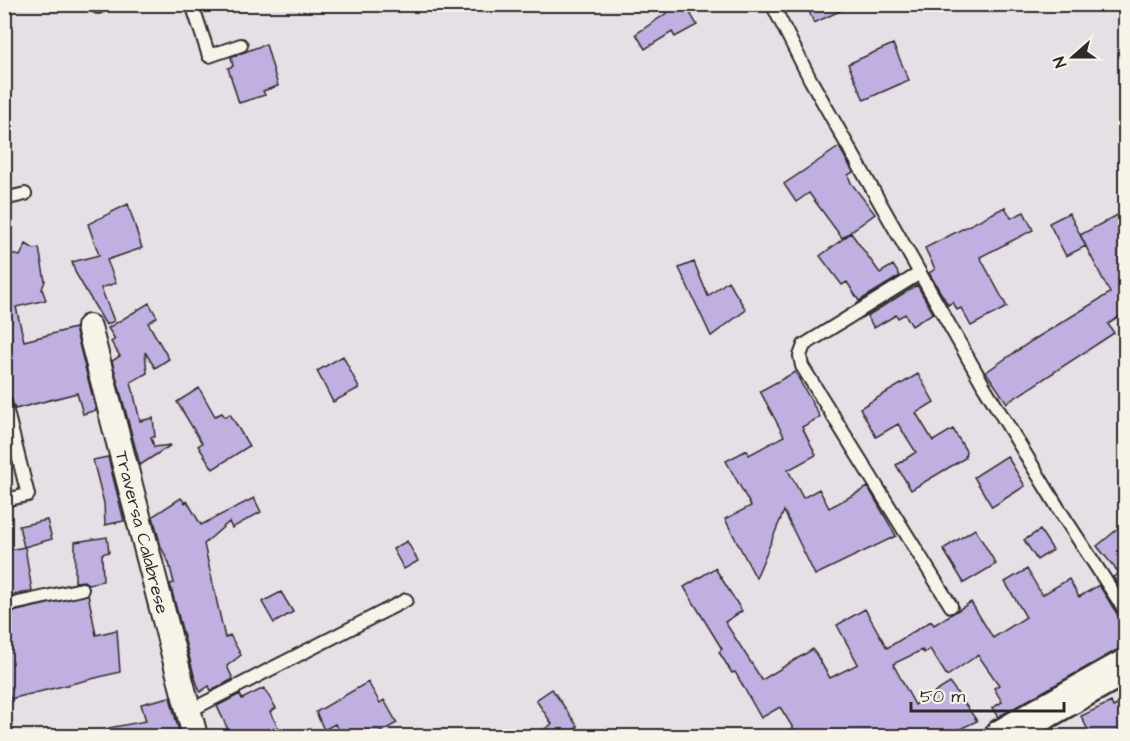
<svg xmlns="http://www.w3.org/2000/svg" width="1130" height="741" viewBox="0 0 1130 741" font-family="'Architects Daughter',sans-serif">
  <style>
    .building { fill: #c0afe0; stroke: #2b2b2b; stroke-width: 1.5 }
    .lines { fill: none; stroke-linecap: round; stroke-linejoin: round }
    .lane-casing { stroke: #2b2b2b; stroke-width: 16 }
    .street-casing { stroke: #2b2b2b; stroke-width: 28 }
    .secondary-casing { stroke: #2b2b2b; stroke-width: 38 }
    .lane { stroke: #f7f3e8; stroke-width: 12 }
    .street { stroke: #f7f3e8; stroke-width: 24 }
    .secondary { stroke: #f7f3e8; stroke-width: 33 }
    .labels { text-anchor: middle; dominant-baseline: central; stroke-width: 4.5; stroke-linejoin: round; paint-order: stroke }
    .street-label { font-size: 18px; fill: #2b2b2b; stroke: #f7f3e8 }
  </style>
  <rect width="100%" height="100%" fill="#e6dfe6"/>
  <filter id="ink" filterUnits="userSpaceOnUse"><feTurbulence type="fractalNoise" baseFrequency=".0167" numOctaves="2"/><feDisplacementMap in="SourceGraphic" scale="12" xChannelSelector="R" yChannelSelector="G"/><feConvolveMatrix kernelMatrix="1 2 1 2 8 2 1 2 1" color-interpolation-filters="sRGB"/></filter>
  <g filter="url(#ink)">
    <path class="building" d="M680,4H685L697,25L675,37L672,32L645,49L636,34Z
      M806,4H855L814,23Z
      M266,44L278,86L263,91L265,95L239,103L228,68L233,66L231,57Z
      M893,44L909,80L864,100L848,64Z
      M839,147L853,172L848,175L851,183L875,214L842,238L809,193L796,202L784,184Z
      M128,204L142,248L107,260L116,283L101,288L114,321L106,325L75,272L72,262L99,255L88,224Z
      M1005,207L1011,218L1024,212L1033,230L980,257L1007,307L971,326L961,308L957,310L953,302L948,305L929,273L935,269L925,248Z
      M1125,211V323L1122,315L1108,324L1114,333L1007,403L986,372L1033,340L1110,293L1080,235Z
      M1069,213L1086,246L1066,256L1049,223Z
      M851,233L880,273L893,265L900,276L859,301L847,282L842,285L820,256Z
      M26,244L34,249L39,248L45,281L42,289L46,300L16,307L24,341L75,328L96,410L83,414L77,393L15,409L10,395L4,392V252L20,256Z
      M694,262L708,296L728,281L746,310L711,336L679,268Z
      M917,285L933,313L912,326L905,314L898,318L896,315L874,328L867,316Z
      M149,303L157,317L148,323L169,359L155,368L145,352L147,373L131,382L140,421L153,418L155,437H151L154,447L171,445L140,465L112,361L120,356L111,342L115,339L108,328Z
      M343,356L359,388L333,402L317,371Z
      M795,372L820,417L802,427L816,455L788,470L803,498L819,489L829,508L868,487L896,536L815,575L784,511L756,578L725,519L751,506L726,461L747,450L749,455L784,436L760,391Z
      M918,374L934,402L916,413L933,441L953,429L966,451L965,458L911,490L896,465L916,452L898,424L876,437L860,408Z
      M199,388L215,416L222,413L225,417L230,414L249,446L213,469L198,446L202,443L177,402Z
      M1007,456L1025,486L992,507L974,477Z
      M108,457L124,521L105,525L104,503L93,460Z
      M181,498L185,503L187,501L201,525L254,498L261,512L232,528L229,522L204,544L225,638L230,635L241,655L227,666L233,679L211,691L209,686L200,692L194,675L170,584L174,583L169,563L161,547L153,516Z
      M47,520L52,539L24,547L19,526Z
      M1125,523V586L1121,589L1113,577L1119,573L1097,546Z
      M975,529L996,564L964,583L943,549Z
      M1040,530L1053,550L1037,560L1024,540Z
      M107,537L109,552L102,554L103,581L88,584L84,581L75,582V542Z
      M407,541L418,561L404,569L393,549Z
      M25,547L32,591L4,597V551Z
      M715,568L742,611L725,622L762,680L813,649L830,678L858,664L837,625L865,609L887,648L931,621L934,625L971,602L993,638L1026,617L1005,582L1027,569L1042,595L1069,579L1079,597L1099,585L1119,617L1125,620V647L1117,650L998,717L992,708L1002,702L994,688L999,685L978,655L947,676L930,649L924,653L922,650L893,664L915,705L950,683L977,721L945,736H798L780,707L761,718L735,672L732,673L719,652L722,649L684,587Z
      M281,592L293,612L274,623L262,602Z
      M88,594L96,635L117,630L120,672L10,699L4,668V614Z
      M368,682L380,703L384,700L397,723L373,736H341L335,724L324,730L316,712Z
      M264,688L276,708L270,712L283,736H231L217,706L240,694L242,699Z
      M552,689L578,727L564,736H534L552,724L536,700Z
      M170,697L180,736H108V728L146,721L141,704Z
      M1125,701V736H1091L1081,716L1111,702L1113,707Z"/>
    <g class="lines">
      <defs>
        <path id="lane" d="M98,4V7
          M192,4L209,56L241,45
          M772,4L810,79L985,388L1060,511L1126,612
          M4,199L25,194
          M920,273L804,345L800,356L802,366L951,606
          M4,400L28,495L4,500
          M4,606L82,589
          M189,711L406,600"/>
        <g id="street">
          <path id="s1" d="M89,327L195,736"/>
        </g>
        <path id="secondary" d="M1002,736L1126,666"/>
      </defs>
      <use href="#lane" class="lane-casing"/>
      <use href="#street" class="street-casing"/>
      <use href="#secondary" class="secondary-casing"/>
      <use href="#lane" class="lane"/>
      <use href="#street" class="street"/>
      <use href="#secondary" class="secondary"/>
    </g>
  </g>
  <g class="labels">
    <g class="street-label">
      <text stroke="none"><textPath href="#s1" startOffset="212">Traversa Calabrese</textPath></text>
    </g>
  </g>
  <rect width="1130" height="741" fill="none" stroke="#f7f3e8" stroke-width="24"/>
  <rect x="12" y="12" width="1106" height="717" fill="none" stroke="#2b2b2b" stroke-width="2" filter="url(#ink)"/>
  <g transform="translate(1073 57) rotate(249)" stroke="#f7f3e8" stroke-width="4.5" paint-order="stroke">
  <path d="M0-4.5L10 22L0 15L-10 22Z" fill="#2b2b2b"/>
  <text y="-9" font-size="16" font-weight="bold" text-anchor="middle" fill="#2b2b2b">N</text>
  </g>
  <path d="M911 702v9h153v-9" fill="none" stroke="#2b2b2b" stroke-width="3"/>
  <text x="920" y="702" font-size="18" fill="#2b2b2b" stroke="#f7f3e8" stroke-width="4.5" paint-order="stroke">50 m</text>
</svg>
